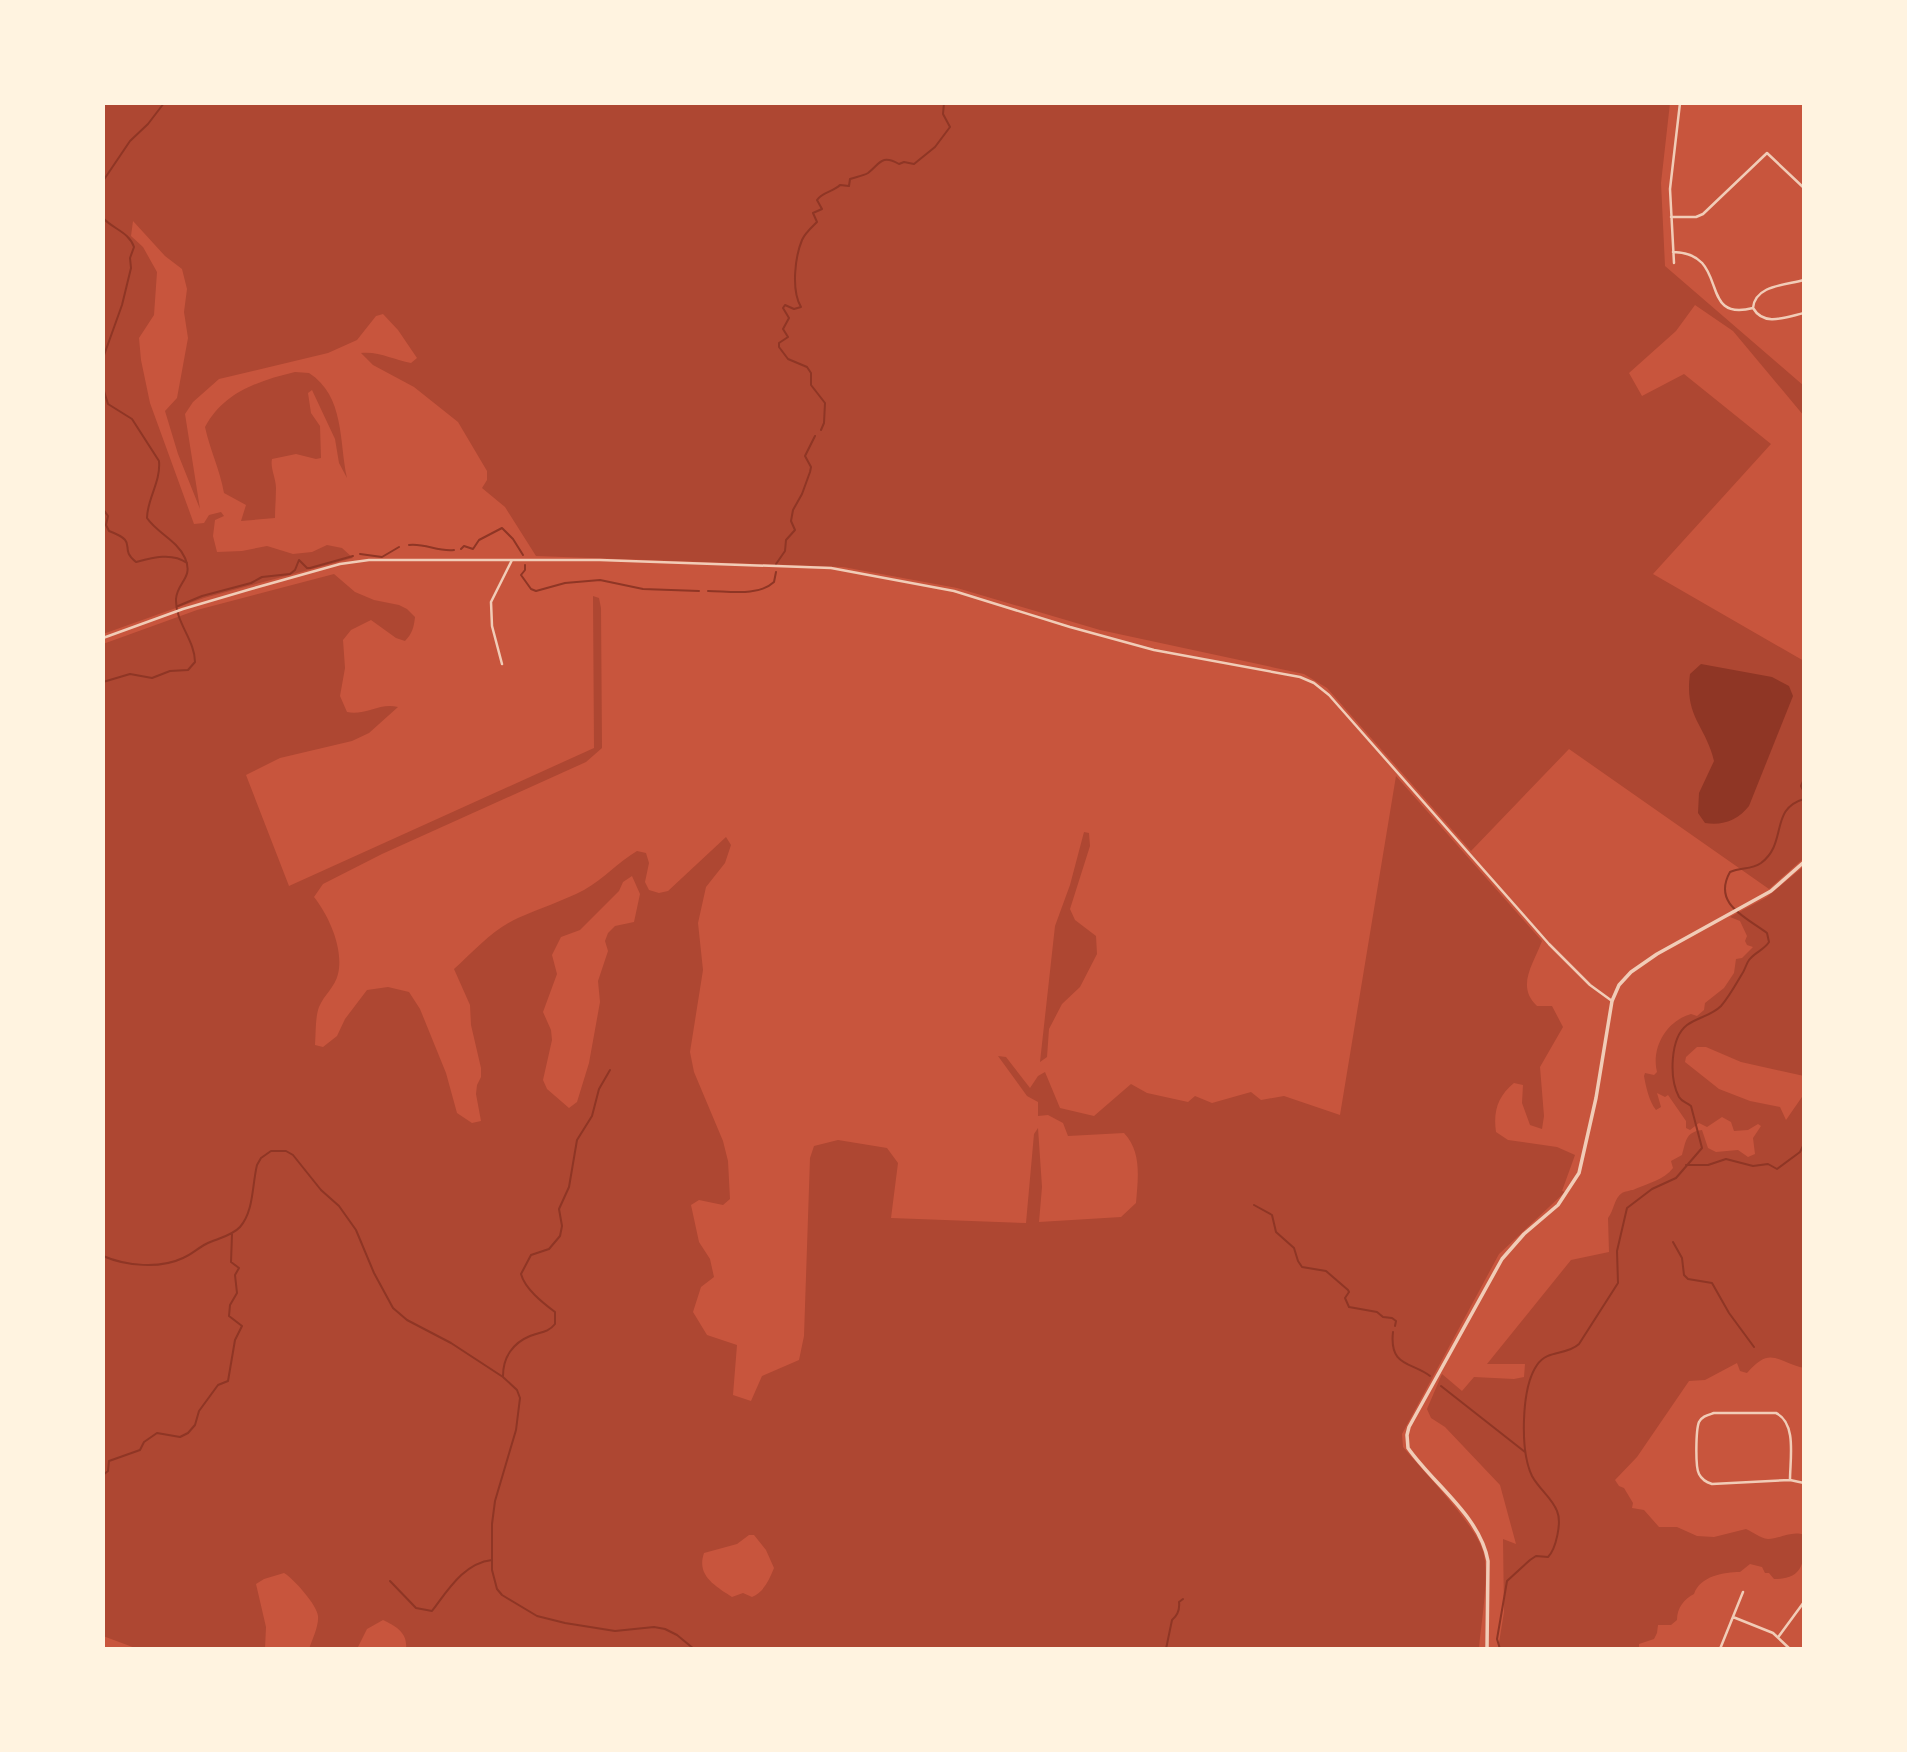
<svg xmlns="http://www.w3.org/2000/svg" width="1907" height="1752" viewBox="0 0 1907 1752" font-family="'Nunito Sans',sans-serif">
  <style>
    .green { fill: #ae4732; fill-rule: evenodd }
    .water { fill: #8f3625 }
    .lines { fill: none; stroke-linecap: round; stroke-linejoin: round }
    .stream { stroke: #8f3625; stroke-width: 2 }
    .minor { stroke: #f1ccb7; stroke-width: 2.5 }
    .tertiary { stroke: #f1ccb7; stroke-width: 3.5 }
  </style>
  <rect width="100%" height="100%" fill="#c8553d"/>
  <path class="green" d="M103,103H1670L1661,183L1665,266L1804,386V416L1733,331L1695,305L1676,331L1629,373L1642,396L1684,374L1771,444L1653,574L1804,661V858L1769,889L1569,749L1471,851L1327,688L1304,674L1100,630L957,588L843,567L536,556L505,507L482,488L487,480V471L458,422L414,387L373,365L361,353C379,351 394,360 411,363L417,358L398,330L383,314L376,316L357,340L328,353L219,379L193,402L185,414L200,509L178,454L165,411L177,398L188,338L184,312L187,289L182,269L165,256L133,221L131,236L143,247L157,272L154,315L139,338L141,360L150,403L194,524L204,523L209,515L221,512L224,516L215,520L213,536L217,552L242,551L267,546L293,554L312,552L327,545L342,548L353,558L204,598L103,634Z
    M295,372L309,373C345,396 339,442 347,478L339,463L335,439L312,390L308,393L311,413L320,426L321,458L316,459L296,454L272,459C270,468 276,478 276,488C276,498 275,508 275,518L241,521L246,505L224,493C220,470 210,450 205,427C224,392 258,381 295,372Z
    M334,574L355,592L374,600L399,605L407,609L415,617C414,627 412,634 405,641L396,638L371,620L351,630L343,640L345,668L340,696L347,712C365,716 380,702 398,707L369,733L352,741L280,758L246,775L289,886L594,748L593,596L599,598L601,608L602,748L586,762L382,854L323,884L314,897C329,916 344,949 338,974C335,987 324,995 319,1007C315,1018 316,1034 315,1045L323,1047L337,1036L345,1019L367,990L388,987L409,992L420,1009L446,1073L457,1113L472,1123L481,1121L476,1094L477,1085L481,1077V1068L471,1025L470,1005L454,969C474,951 493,929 518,918C540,908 563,901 584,890C604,879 618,862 637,851L646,853L649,863L645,882L649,890L659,893L668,891L726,837L731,845L725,863L706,887L698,923L703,970L690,1052L694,1072L723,1141L728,1161L730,1199L723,1205L699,1200L691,1205L699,1242L710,1259L714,1277L701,1287L693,1312L707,1335L737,1345L733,1395L751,1401L762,1376L799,1360L804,1336L810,1158L814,1146L838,1140L887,1148L898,1163L891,1218L1026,1223L1034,1134L1038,1128L1042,1187L1039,1222L1121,1217L1136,1203C1138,1178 1142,1152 1124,1133L1068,1136L1063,1123L1048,1115L1038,1116V1102L1027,1096L998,1056L1006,1057L1030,1088L1038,1076L1045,1072L1060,1108L1094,1116L1131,1084L1147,1093L1188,1102L1195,1096L1212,1103L1251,1092L1261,1100L1284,1096L1340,1115L1396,776L1542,941C1533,965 1516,986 1537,1006H1552L1563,1027L1540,1067L1544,1116L1542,1129L1530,1125L1522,1103L1523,1085L1514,1083C1498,1096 1493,1111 1496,1132L1508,1140L1557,1147L1575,1155L1562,1191L1565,1192L1499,1254L1402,1434L1403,1447C1423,1471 1475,1524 1483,1551C1490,1574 1481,1623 1479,1649H406C408,1632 395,1626 383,1620L367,1629L357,1649H309C312,1640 319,1626 318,1616C317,1605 294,1579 284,1573L264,1579L256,1584L266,1627L265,1649H138L103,1636V644L197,610ZM632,876L640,894L634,922L615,926L608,933L605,941L608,951L598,981L600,1002L589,1063L577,1102L569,1108L547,1089L543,1080L552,1040L551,1030L543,1012L557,974L552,955L561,937L580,930L619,891L623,882ZM749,1535H754L766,1550L774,1568C769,1580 764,1592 752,1597L743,1593L732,1597C716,1586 696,1576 704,1553L737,1544Z
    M1084,832L1089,833L1090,846L1070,909L1075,920L1096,936L1097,954L1080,987L1062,1004L1049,1029L1047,1057L1040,1062L1055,926L1070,885Z
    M1804,866V1076L1741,1062L1706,1047H1697L1686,1057L1685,1062L1719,1089L1750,1101L1780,1107L1786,1120L1804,1094V1368C1776,1362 1771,1345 1747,1373L1740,1371L1737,1363L1705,1380L1689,1381L1637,1457L1615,1480L1619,1486L1624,1488L1633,1503L1632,1508L1644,1510L1659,1527H1677L1697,1536L1714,1537L1746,1529C1753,1532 1760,1538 1768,1539C1780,1539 1792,1530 1804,1535C1804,1560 1806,1579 1774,1579L1769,1573H1765L1762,1567L1750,1564L1740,1572C1724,1572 1700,1576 1694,1594C1684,1599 1677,1608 1677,1620L1671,1625H1658L1657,1633L1654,1639L1639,1644V1649H1498L1504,1612L1503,1539L1516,1544L1500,1485L1445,1427L1431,1418L1427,1409L1442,1374L1462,1391L1474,1377L1514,1379L1524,1377L1525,1364H1487L1571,1260L1609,1252L1608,1218C1614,1211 1614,1198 1622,1193C1624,1192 1631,1190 1633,1190C1646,1184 1664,1180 1673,1168L1671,1161L1682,1155C1686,1142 1685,1132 1702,1130L1708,1148L1716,1152L1738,1150L1748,1157L1755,1154L1753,1138L1761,1126L1758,1124L1748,1130L1734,1131L1731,1122L1722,1117L1707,1127L1699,1123L1690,1130L1686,1128V1121L1668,1095L1665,1097L1657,1093L1661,1107L1656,1110C1649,1101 1646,1087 1644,1076L1645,1073L1654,1075L1657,1072C1651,1048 1666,1021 1691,1014L1697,1016L1704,1010L1705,1003L1724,988L1734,973L1736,959L1742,958L1753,947L1747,945L1745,941L1747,936L1740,921L1730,917L1767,897Z"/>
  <path class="water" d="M1701,664L1772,677L1789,686L1793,696L1749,806C1738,820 1723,826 1705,823L1698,813L1699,793L1714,761C1706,726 1684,717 1690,674Z"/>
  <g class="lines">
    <path class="stream" d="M103,181L130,141L148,124L164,103
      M103,218C113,229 129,232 134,247L130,258L131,268L122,305L103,358
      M103,388L108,404L132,419L159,461C161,482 147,499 147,518C157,533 177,540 185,558C194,578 177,582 176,599C175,622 195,640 195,662L188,670L170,671L152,678L130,674L103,682
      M821,430L824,423L825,403L811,385V373L807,367L788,359L779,347V343L788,337L783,329L789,318L783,308L785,305L794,309L801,307C791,290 795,257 802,240C805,233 812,227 817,222L813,213L822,209L817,200C822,192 833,192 840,185L849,186L850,179C855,177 863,176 868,173C880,164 881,154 899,164L904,162L914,164L935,147L950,127L943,114L944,103
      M103,509L108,516L106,525L109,531C141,543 117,547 136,562C151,558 172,552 187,563
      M409,545C425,543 438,552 454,550
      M461,549L464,546L473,549L479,540L502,528L513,539L523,555
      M360,554L382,557L399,547
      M776,564L785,551L786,540L795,530L791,521L793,510L802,494L810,472L811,467L805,456L815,436
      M525,565V570L521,575L531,589L536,591L565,583L600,580L643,589L699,591
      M708,591C728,591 758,597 774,582L776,572
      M178,606L202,596L251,583L262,577L290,574L295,570L299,560L307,568H310L353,556
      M1804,779L1801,786L1804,792
      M1686,1165H1708L1726,1159L1753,1166L1768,1164L1777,1169L1800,1152L1804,1144
      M1254,1205L1272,1215L1276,1232L1294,1248L1298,1261L1302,1267L1326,1271L1348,1290L1349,1292L1345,1298L1349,1307L1377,1312L1383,1317L1392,1318L1396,1321L1395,1326
      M1673,1242L1682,1258L1684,1275L1688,1279L1712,1283L1729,1313L1754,1347
      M103,1256C126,1266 160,1269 183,1258C191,1255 198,1248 206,1244C216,1239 232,1236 240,1227C254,1211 252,1185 257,1165L261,1158L271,1151H286L293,1155L321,1190L339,1206L356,1230L374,1273L393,1308L407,1320L451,1343L503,1377L517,1390L520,1398L516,1430L495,1501L492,1524V1570L497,1589L502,1595L537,1616L565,1623L615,1631L654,1627L665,1629L677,1635L694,1649
      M1393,1332C1389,1367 1412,1362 1430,1376
      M503,1376C503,1357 513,1343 530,1336C540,1332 548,1333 555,1324V1312C543,1303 525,1289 521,1274L531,1255L549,1249L560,1236L562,1226L559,1209L569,1187L577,1140L592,1116L599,1089L610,1070
      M1441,1386L1525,1452
      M103,1475L108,1471L109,1461L140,1450L144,1442L157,1433L180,1437L188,1433L195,1425L199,1411L218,1385L228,1381L235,1340L242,1326L229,1316L230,1305L237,1293L235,1275L239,1268L231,1262L232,1234
      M390,1581L416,1608L432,1611C448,1590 464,1563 492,1560
      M1166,1649L1172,1620C1178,1615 1180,1610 1179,1602L1183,1599
      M1500,1649L1497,1639L1507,1581L1530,1560L1536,1556L1548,1557C1556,1549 1562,1522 1557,1511C1552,1498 1539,1489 1532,1476C1520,1451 1521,1388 1537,1365C1548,1349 1566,1356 1579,1344L1618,1283L1617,1251L1627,1208L1652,1189L1676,1178L1702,1148L1691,1106C1686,1102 1682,1102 1679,1097C1669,1078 1670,1038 1687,1025C1698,1017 1711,1016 1721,1006C1729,997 1736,984 1742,974C1745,970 1746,964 1749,960C1755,952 1764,950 1769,942L1767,933C1746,917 1712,904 1730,872C1741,867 1751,870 1761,863C1788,843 1769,809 1804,799"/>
    <path class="minor" d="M1671,217H1696L1703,214L1767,153L1804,188
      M1673,252C1732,253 1696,323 1753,308
      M1674,263L1670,189L1680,103
      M1804,280C1786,285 1755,285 1753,308C1764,327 1786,317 1804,313
      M103,638L183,609L251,589L340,564L369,560H600L831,568L954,591L1070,627L1154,650L1300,677L1314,683L1329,695L1549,944L1590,985L1612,1001
      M502,664L492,626L491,602L512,560
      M1790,1480C1790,1459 1797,1423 1776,1413H1714C1708,1415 1702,1416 1699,1422C1696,1429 1695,1467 1699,1474C1702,1480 1706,1482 1712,1484L1790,1480L1804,1483
      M1733,1617L1773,1633L1790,1649
      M1779,1636L1804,1602
      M1720,1649L1743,1592"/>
    <path class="tertiary" d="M1487,1649L1488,1561C1480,1516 1434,1485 1408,1448L1407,1435L1409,1427L1502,1259L1524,1234L1558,1205L1579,1173L1596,1098L1612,1001L1619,985L1631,972L1657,954L1771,891L1804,862"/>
  </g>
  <rect width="1907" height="1752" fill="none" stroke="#fff3e0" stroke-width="210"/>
</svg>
